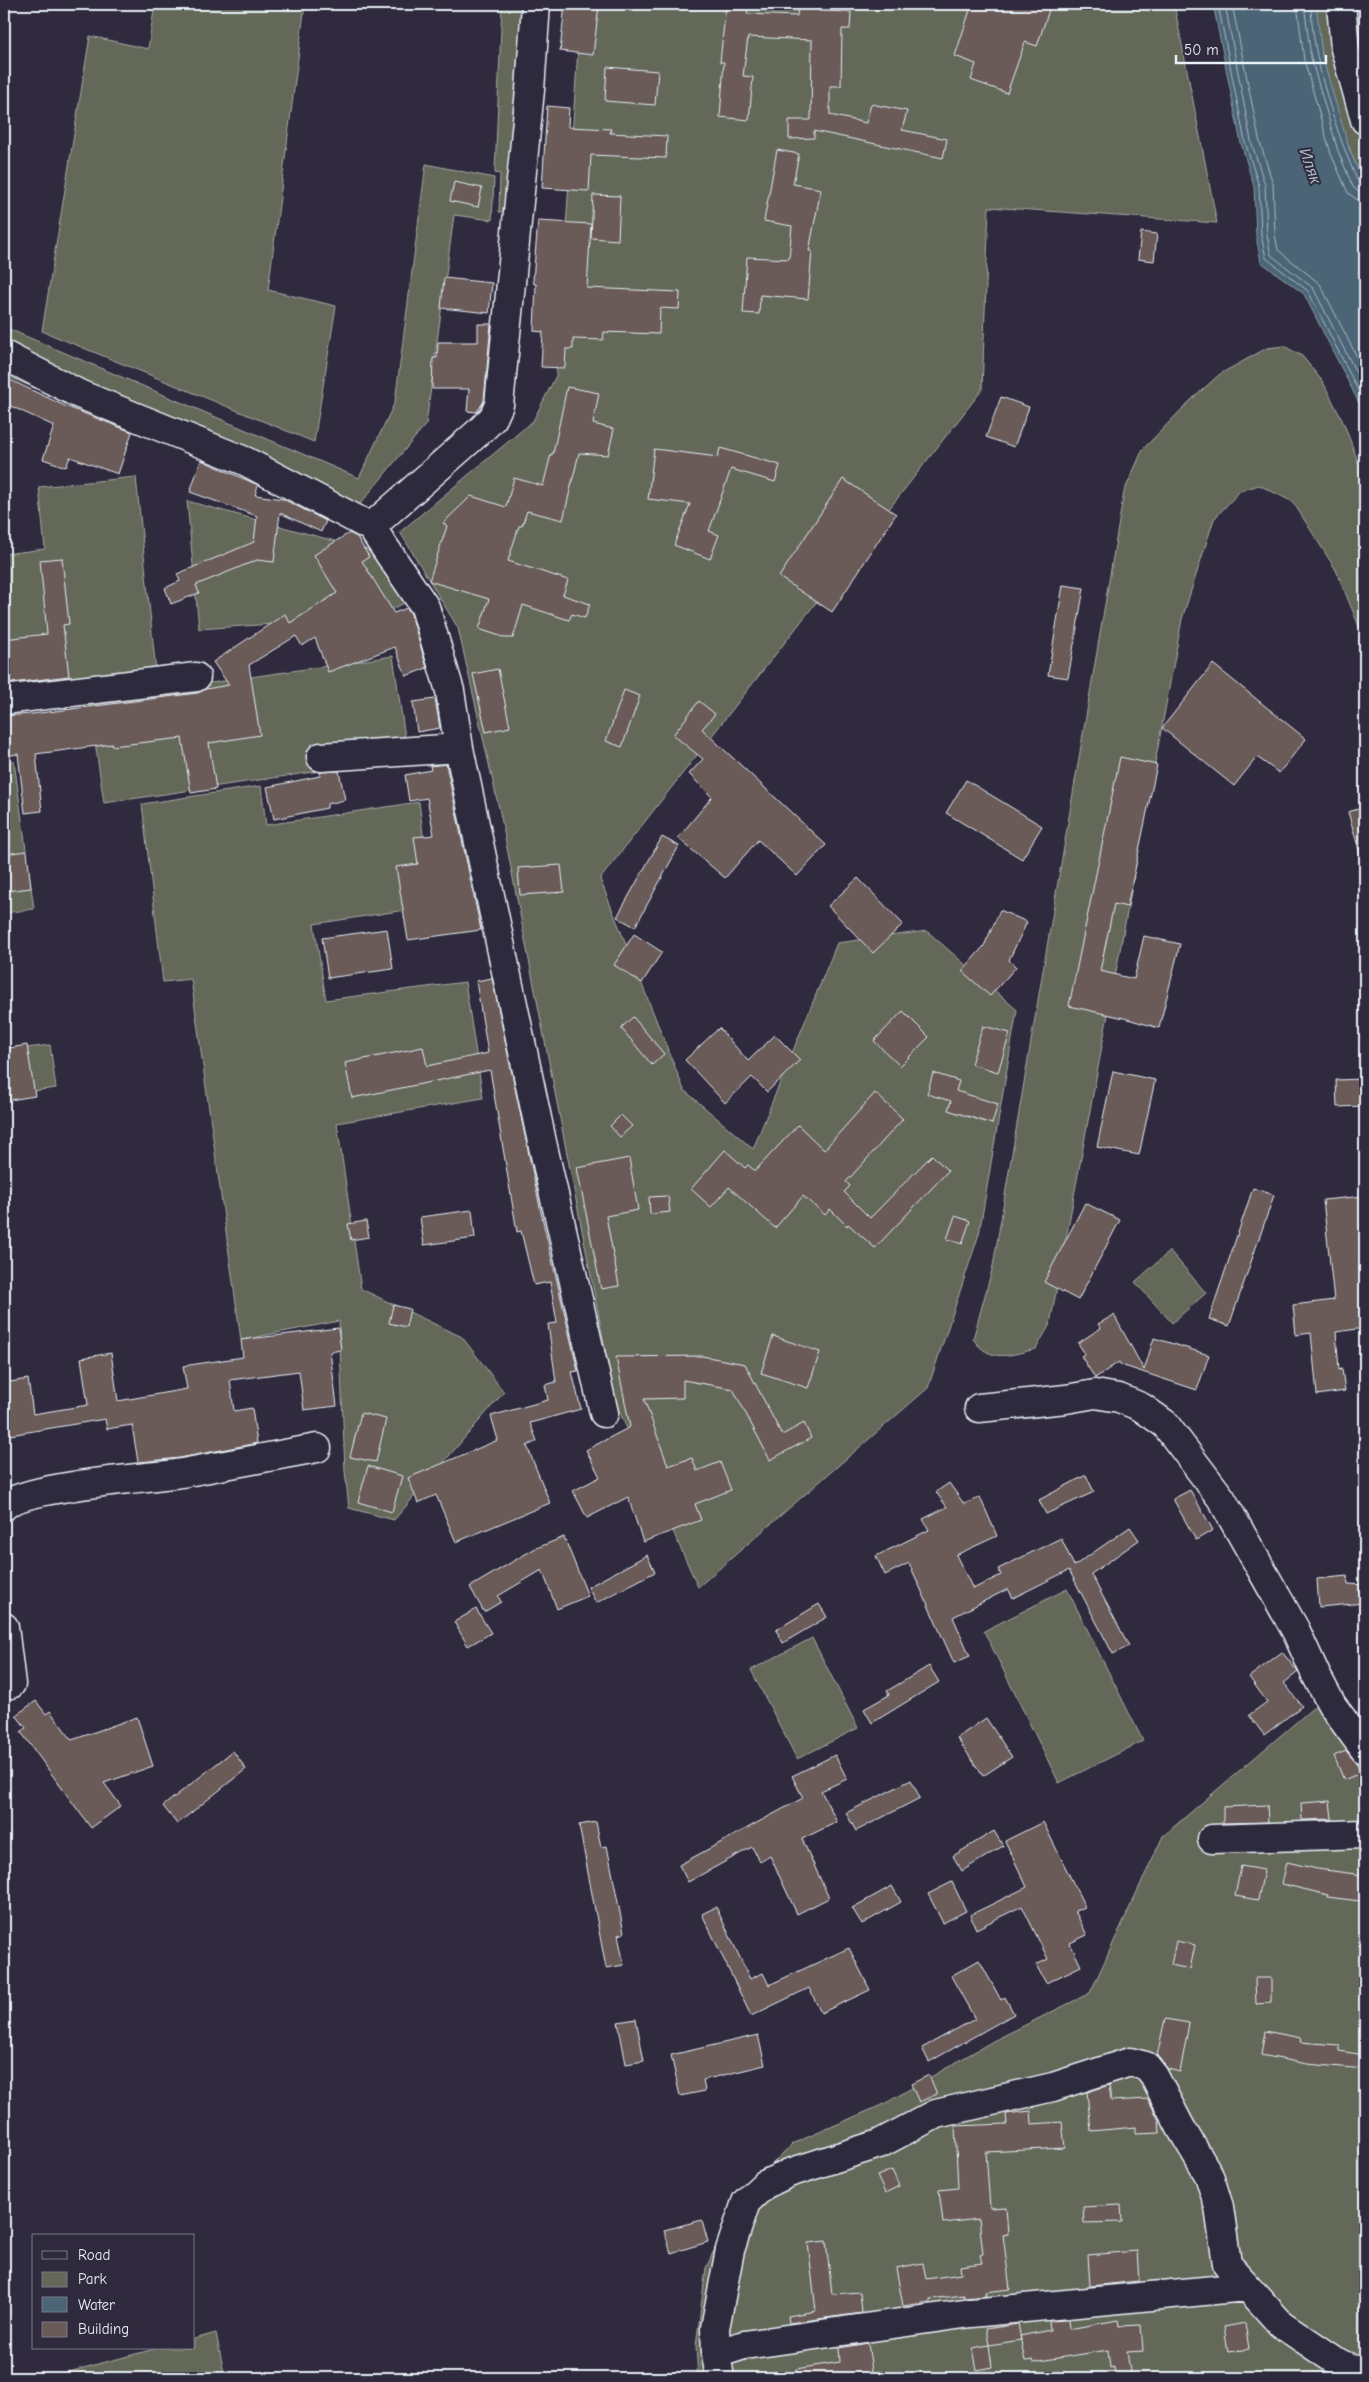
<svg xmlns="http://www.w3.org/2000/svg" width="1369" height="2382" viewBox="0 0 1369 2382" font-family="'Comic Neue',sans-serif">
  <style>
    .green { fill: #646759; stroke: #a6aca8 }
    .water { fill: #4c6576; stroke: #8a9daa }
    .lines { fill: none; stroke-linecap: round; stroke-linejoin: round }
    .shore { stroke: #aab9c4; stroke-width: 1 }
    .building { fill: #6a5a58; stroke: #e8f1f8 }
    .minor-casing { stroke: #e8f1f8; stroke-width: 31 }
    .minor { stroke: #2f2a3d; stroke-width: 28 }
    .labels { text-anchor: middle; dominant-baseline: central; stroke-width: 4; stroke-linejoin: round; paint-order: stroke }
    .water-label { font-size: 16px; font-style: italic; fill: #aab9c4; stroke: #2f2a3d }
  </style>
  <rect width="100%" height="100%" fill="#2f2a3d"/>
  <filter id="ink" filterUnits="userSpaceOnUse"><feTurbulence type="fractalNoise" baseFrequency=".02" numOctaves="2"/><feDisplacementMap in="SourceGraphic" scale="10" xChannelSelector="R" yChannelSelector="G"/><feConvolveMatrix kernelMatrix="1 2 1 2 8 2 1 2 1" color-interpolation-filters="sRGB"/></filter>
  <g filter="url(#ink)">
    <path class="green" d="M155,4H305L268,290L336,306L314,442L42,331L90,36L148,49Z
      M502,4H531L519,212H499L500,174L495,173Z
      M581,4H1174L1217,223L989,207L982,390L600,879L684,1090L753,1149L837,943L927,931L1017,1010L979,1234L928,1388L698,1587L616,1404L501,817L458,628L400,532L533,421L556,376Z
      M1316,4H1365V187C1341,130 1319,66 1316,4Z
      M426,164L494,178L492,220L454,215L426,424L347,520L4,375V327L359,478L395,402Z
      M1284,346L1302,356L1323,382L1344,424L1365,480V641L1336,570L1293,502L1259,485L1240,491L1214,519L1182,619L1050,1324L1036,1349C1010,1355 991,1364 973,1339L993,1266L1124,492L1143,449L1192,399L1220,374L1267,348Z
      M136,477L156,672L4,688V554L45,549L39,487Z
      M187,501L390,556L411,600L375,617L199,629Z
      M393,656L408,758L104,803L89,701Z
      M14,761L34,909L4,913V763Z
      M261,786L266,825L419,802L432,906L314,924L326,1000L465,982L483,1098L337,1123L361,1289L462,1337L504,1392L394,1520L349,1508L345,1471L339,1321L241,1340L191,979L163,982L142,804Z
      M50,1045L56,1088L4,1095V1051Z
      M1170,1251L1206,1293L1172,1323L1135,1282Z
      M1067,1589L1143,1741L1059,1783L984,1631Z
      M812,1638L858,1728L797,1759L751,1670Z
      M1321,1701L1365,1763V2378H698L696,2346L706,2268L738,2198L792,2144L886,2103L993,2041L1090,1993L1163,1836Z
      M216,2333L225,2378H46L158,2348H194V2339Z"/>
    <path class="water" d="M1213,4H1316L1322,56L1349,148L1365,187V415L1304,294L1261,262L1256,236L1254,187L1241,143Z"/>
    <g class="lines">
      <path class="shore" d="M1218,4L1245,142L1259,186L1261,235L1266,258L1308,291L1365,404
        M1225,4L1251,141L1265,185L1267,235L1271,255L1313,288L1365,390
        M1232,4L1259,139L1273,184L1275,234L1278,250L1320,284L1365,373
        M1297,4L1304,60L1331,154L1348,193L1356,199L1365,201
        M1304,4L1311,58L1338,151L1353,187L1359,192L1365,193
        M1311,4C1311,56 1337,136 1359,184L1365,187"/>
    </g>
    <path class="building" d="M565,4L599,5L593,55L560,51Z
      M726,4H748L747,14L797,16L798,4H819V11L851,12L850,29H842L841,86H830V115L866,123L871,104L907,111L902,130L947,139L943,158L814,131V138L789,139V120H811L812,40L748,37L743,76L753,77L749,120L720,117L724,62H720Z
      M972,4H1051L1037,46L1025,42L1007,93L971,80L976,64L955,56Z
      M607,67L658,71L655,105L605,101Z
      M547,106L569,108L568,127L611,129L610,133L667,136L666,158L591,155L589,191L542,188Z
      M777,150L799,154L793,184L821,189L809,251H812L808,299L760,295L759,314L743,313L747,257L789,259L792,226L764,221Z
      M454,182L482,188L478,207L450,201Z
      M593,195L620,196L618,240L591,238Z
      M538,221L591,224L587,288L680,292L679,309L660,308L659,334L604,332L603,340L573,339V349H566L565,368L541,367L543,332L534,331L536,284H534L533,280Z
      M1141,232L1157,234L1154,261L1138,259Z
      M444,278L492,283L489,313L441,308Z
      M478,324H491L484,401L477,412L467,411L469,389H432L433,358H437L438,342H478Z
      M4,377L65,406L132,432L118,474L70,457L66,467L43,459L54,426L4,403Z
      M567,387L599,393L593,424L614,429L608,455L579,453L563,520L527,511L522,526H519L508,561L568,580L563,595L590,604L585,618L572,614L569,620L523,605L513,638H506L479,629L489,599L429,581L447,526L443,523L471,496L506,507L514,478L543,486L551,454H553Z
      M1001,397L1029,407L1014,447L986,437Z
      M720,448L780,465L775,482L731,469L709,531L719,535L710,559L674,545L690,504L648,499L654,449L718,457Z
      M201,460L258,485L255,495L283,499L326,521L321,532L280,513L274,562L257,560L196,585L199,593L171,604L165,588L180,581L177,574L254,542L257,516L190,492Z
      M843,479L896,514L832,612L779,577Z
      M349,533L357,537L369,557L362,561L394,613L407,608L411,614L427,668L406,676L395,647L328,672L315,638L302,646L296,636L249,665L260,735L209,743L216,789L191,793L182,738L112,746V744L36,754L42,811L25,813L18,754L4,756V716L32,714L198,693L206,689L229,685L213,662L285,614L290,623L337,593L314,555Z
      M62,558L69,624L63,625L69,676L4,684V639L47,634L40,560Z
      M1063,585L1084,588L1068,678L1048,675Z
      M1213,664L1306,739L1279,773L1257,757L1234,786L1162,728Z
      M498,669L510,727L486,732L473,674Z
      M624,690L640,696L622,747L606,741Z
      M435,699L440,728L417,732L413,702Z
      M699,701L715,714L702,729L826,845L797,876L758,840L725,878L678,838L712,797L689,774L703,759L673,735Z
      M1120,757L1157,765L1127,907L1114,904L1100,971L1134,979L1144,936L1180,944L1159,1028L1124,1018L1069,1006Z
      M446,764L481,930L408,940L396,867L418,864L414,837L434,835L427,798L409,801L405,775L431,770L430,766Z
      M339,771L345,800L327,804V808L274,819L267,787L320,776V772Z
      M966,780L1042,826L1022,859L946,813Z
      M1365,807V856L1361,857L1348,812Z
      M662,837L679,846L635,927L617,917Z
      M27,851L31,888L6,891L4,854Z
      M561,865L564,892L520,895L518,868Z
      M858,878L903,924L873,953L828,906Z
      M1000,910L1027,922L1009,960L1016,967L990,996L962,971L984,946Z
      M387,929L393,969L328,978L322,938Z
      M634,934L662,952L642,983L614,965Z
      M492,978L542,1217L578,1371L572,1372L581,1409L530,1423L537,1441L527,1446L550,1503L456,1542L436,1495L418,1503L408,1478L498,1440L491,1416L548,1400L545,1385L556,1382L548,1324L557,1323L550,1282L534,1285L521,1231L517,1232L490,1070L352,1098L345,1063L423,1047L427,1066L488,1053L476,981Z
      M903,1011L929,1037L900,1066L874,1041Z
      M633,1017L664,1054L652,1065L621,1028Z
      M983,1026L1010,1033L998,1072L971,1064Z
      M719,1028L748,1061L775,1035L800,1060L767,1092L752,1077L725,1103L685,1060Z
      M27,1045L35,1096L4,1101V1049Z
      M1113,1071L1155,1080L1139,1155L1097,1147Z
      M933,1073L959,1081L956,1091L998,1104L992,1124L948,1110L951,1101L927,1094Z
      M1363,1079L1364,1106L1337,1107L1336,1080Z
      M875,1093L903,1119L846,1182L850,1186L844,1192L870,1218L932,1155L948,1171L875,1248L848,1224L847,1226L830,1209L825,1215L803,1196L775,1228L729,1187L711,1207L691,1189L725,1150L745,1168L748,1165L755,1171L798,1125L824,1150Z
      M621,1115L632,1126L620,1137L610,1126Z
      M629,1158L638,1210L606,1216L619,1286L601,1289L577,1168Z
      M1253,1188L1274,1195L1229,1326L1209,1319Z
      M668,1196L670,1212L650,1214L649,1197Z
      M1365,1196V1328L1336,1332L1339,1370L1342,1369L1345,1391L1317,1395L1311,1333L1296,1335L1293,1305L1334,1300L1323,1200Z
      M1085,1203L1120,1220L1078,1300L1044,1282Z
      M472,1210L475,1238L424,1245L420,1217Z
      M955,1216L970,1221L962,1244L947,1239Z
      M366,1221L369,1237L351,1240L348,1224Z
      M393,1305L410,1309L406,1327L389,1323Z
      M1114,1315L1144,1370L1154,1338L1209,1355L1197,1390L1121,1365L1119,1362L1095,1378L1081,1356L1085,1354L1078,1343L1101,1328L1098,1324Z
      M338,1328L341,1350L330,1352L337,1406L304,1410L299,1371L230,1380L234,1411L252,1408L257,1443L180,1458L138,1462L132,1425L107,1429L105,1419L4,1436V1383L28,1379L33,1414L88,1405L81,1358L111,1353L118,1401L187,1389L183,1366L243,1357L241,1340Z
      M773,1336L820,1352L808,1388L761,1373Z
      M702,1356L745,1364L782,1435L804,1423L811,1438L770,1460L733,1389L683,1380V1398L644,1399L668,1466L692,1458L697,1471L720,1462L731,1490L695,1504L701,1520L643,1542L628,1497L587,1518L573,1491L600,1477L586,1450L630,1427L616,1357Z
      M361,1413L386,1419L376,1462L350,1457Z
      M368,1466L402,1476L392,1512L358,1502Z
      M1086,1475L1094,1492L1046,1514L1039,1500Z
      M949,1483L964,1504L980,1497L997,1536L956,1555L973,1589L1001,1575L998,1569L1061,1538L1074,1566L1130,1527L1139,1540L1091,1574L1129,1646L1113,1654L1069,1570L1013,1598L1008,1589L953,1617L970,1656L954,1663L909,1563L885,1575L876,1556L929,1530L923,1519L947,1507L936,1492Z
      M1190,1490L1213,1530L1196,1540L1173,1499Z
      M564,1537L588,1596L557,1609L542,1570L498,1596L501,1602L484,1612L470,1587L534,1549Z
      M647,1555L655,1572L596,1603L588,1587Z
      M1347,1576L1348,1584L1365,1585V1603L1319,1607L1317,1579Z
      M819,1604L827,1617L783,1643L776,1630Z
      M476,1609L491,1633L468,1646L454,1622Z
      M1282,1652L1298,1672L1284,1683L1302,1706L1264,1735L1249,1715L1267,1702L1249,1677Z
      M929,1666L939,1682L872,1723L864,1709L889,1695L887,1691Z
      M36,1701L46,1714L50,1711L72,1740L137,1717L153,1766L104,1783L121,1806L91,1828L21,1732L26,1728L16,1715Z
      M986,1718L1012,1757L983,1776L957,1738Z
      M233,1751L246,1769L177,1824L163,1806Z
      M1346,1751L1356,1762L1360,1773L1344,1780L1334,1756Z
      M835,1755L847,1779L821,1791L837,1822L802,1839L829,1898L797,1914L770,1856L760,1862L752,1847L688,1882L679,1865L803,1798L792,1776Z
      M911,1780L920,1798L856,1831L846,1813Z
      M1330,1801L1332,1819L1302,1820L1301,1803Z
      M1267,1805L1268,1822L1223,1823V1807Z
      M596,1822L601,1847L607,1846L624,1933L618,1935L624,1965L606,1968L579,1825Z
      M1043,1822L1085,1907L1075,1911L1087,1935L1070,1943L1081,1966L1046,1983L1036,1965L1048,1959L1022,1906L976,1929L970,1915L1027,1887L1005,1841Z
      M994,1831L1003,1846L962,1871L953,1856Z
      M1287,1862L1317,1869L1363,1875L1360,1901L1327,1897L1328,1895L1282,1884Z
      M1241,1866L1264,1870L1258,1900L1235,1896Z
      M952,1882L966,1911L943,1923L928,1894Z
      M892,1886L901,1902L862,1924L852,1908Z
      M716,1907L750,1979L763,1973L769,1985L849,1948L870,1990L821,2013L809,1988L751,2016L702,1914Z
      M1176,1941L1195,1945L1190,1969L1171,1965Z
      M979,1960L1001,2000L1005,1997L1014,2014L929,2062L922,2048L975,2019L951,1976Z
      M1255,1978H1271V2003L1256,2004Z
      M636,2019L644,2061L626,2064L618,2022Z
      M1165,2019L1189,2023L1180,2072L1168,2069L1157,2056Z
      M1265,2031L1301,2038L1300,2042L1339,2045V2051L1365,2055V2069L1307,2064L1261,2055Z
      M758,2035L765,2065L703,2080L705,2091L680,2096L671,2055Z
      M929,2075L937,2094L919,2102L911,2084Z
      M1109,2085L1111,2101L1148,2099L1159,2120L1160,2133L1136,2134V2127L1091,2131L1087,2092Z
      M1031,2111L1032,2124L1062,2122L1065,2148L986,2152L990,2208L1006,2207L1008,2234L1003,2235L1010,2289L985,2292L986,2296L964,2298V2295L930,2299V2302L903,2306L896,2268L923,2263L926,2279L961,2274L960,2266L982,2263L980,2255L983,2254L979,2219L943,2223L939,2190L958,2188L955,2126L1007,2124L1006,2114Z
      M892,2170L899,2186L885,2193L877,2176Z
      M1121,2205L1122,2222L1084,2223L1083,2207Z
      M702,2220L708,2242L671,2253L664,2230Z
      M826,2241L832,2294L860,2292L862,2313L789,2323L788,2316L816,2311L808,2243Z
      M1137,2251L1139,2281L1090,2286L1088,2255Z
      M1068,2320L1069,2329L1118,2320L1119,2326L1141,2325L1143,2351L1127,2352L1131,2378H1115L1114,2367L1110,2368L1108,2350L1033,2362V2360L1025,2361L1020,2336L1050,2330L1049,2321Z
      M1245,2323L1249,2349L1228,2352L1224,2327Z
      M1018,2324L1021,2340L989,2345L986,2329Z
      M868,2343L873,2378H797L796,2369L840,2362L839,2348Z
      M989,2345L992,2367L977,2370L973,2348Z"/>
    <g class="lines">
      <defs>
        <path id="minor" d="M1341,4L1345,49L1365,120
          M4,355L79,394L245,461L371,527L425,607L450,691L459,748L542,1142L604,1413
          M371,527L482,429L493,418L499,405L530,90L536,4
          M4,700L196,677
          M321,757L459,748
          M979,1408L1066,1399L1095,1394L1119,1398L1141,1407L1165,1424L1221,1498L1296,1631L1316,1675L1332,1705L1365,1750
          M4,1506C24,1486 147,1478 182,1473C227,1465 272,1456 317,1448
          M4,1627L11,1684
          M1212,1839L1365,1834
          M716,2354L715,2328L730,2250L746,2202L764,2185L789,2173L879,2144L936,2114L1053,2087L1130,2062L1146,2066L1154,2076L1181,2128L1209,2175L1219,2207L1227,2264L1281,2324L1339,2363L1365,2375
          M720,2378L716,2354L744,2345L971,2313L1246,2287"/>
      </defs>
      <use href="#minor" class="minor-casing"/>
      <use href="#minor" class="minor"/>
    </g>
  </g>
  <g class="labels">
    <g class="water-label">
      <text transform="translate(1310 166) rotate(71)">Иляк</text>
    </g>
  </g>
  <rect width="1369" height="2382" fill="none" stroke="#2f2a3d" stroke-width="20"/>
  <rect x="10" y="10" width="1349" height="2362" fill="none" stroke="#e8f1f8" stroke-width="2" filter="url(#ink)"/>
  <rect x="32" y="2234" width="162" height="115" fill="#2f2a3d" stroke="#797a88"/>
  <rect x="42" y="2251" width="25" height="8" fill="#2f2a3d" stroke="#797a88"/>
  <text x="78" y="2260" font-size="15" fill="#e8f1f8">Road</text>
  <rect x="42" y="2272" width="25" height="15" fill="#646759" stroke="#797a88"/>
  <text x="78" y="2284" font-size="15" fill="#e8f1f8">Park</text>
  <rect x="42" y="2297" width="25" height="15" fill="#4c6576" stroke="#797a88"/>
  <text x="78" y="2310" font-size="15" fill="#e8f1f8">Water</text>
  <rect x="42" y="2322" width="25" height="15" fill="#6a5a58" stroke="#797a88"/>
  <text x="78" y="2334" font-size="15" fill="#e8f1f8">Building</text>
  <path d="M1176 55v8h150v-8" fill="none" stroke="#e8f1f8" stroke-width="2.5"/>
  <text x="1184" y="55" font-size="15" fill="#e8f1f8" stroke="#2f2a3d" stroke-width="4" paint-order="stroke">50 m</text>
</svg>
